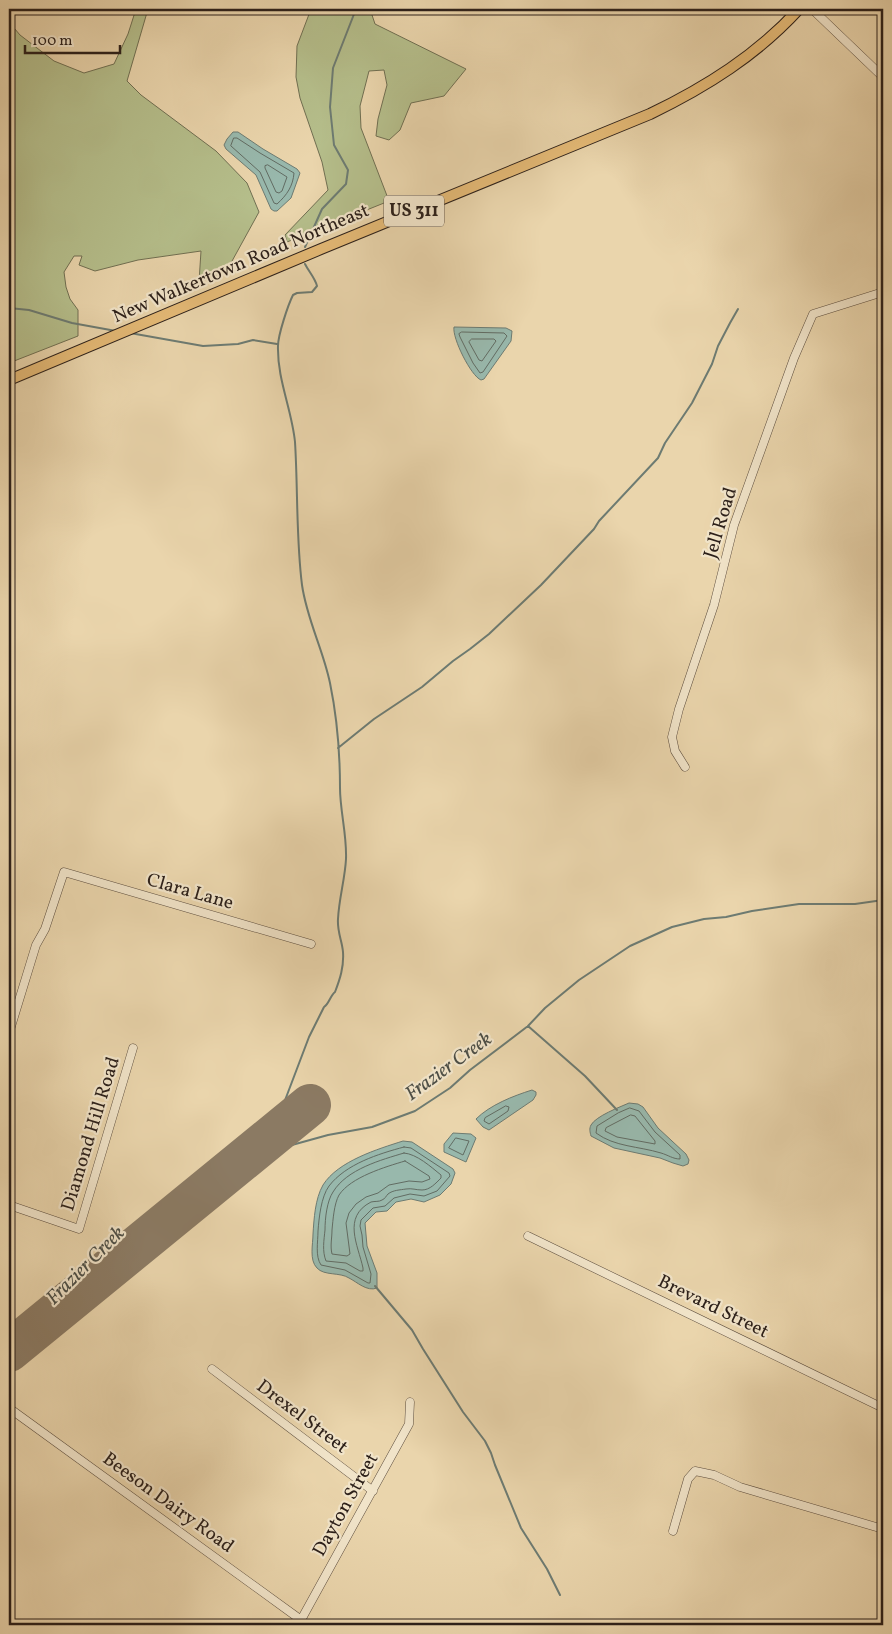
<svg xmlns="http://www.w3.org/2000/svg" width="892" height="1634" viewBox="0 0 892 1634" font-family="Vollkorn,serif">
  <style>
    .green { fill: #b5be8b; stroke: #706f52 }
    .water { fill: #98b8ac; stroke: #6d7b72 }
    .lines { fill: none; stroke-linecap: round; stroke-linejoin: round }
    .shore { stroke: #626c63; stroke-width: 1 }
    .stream { stroke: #6d7b72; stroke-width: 2 }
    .runway { stroke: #8b7a63; stroke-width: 42 }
    .minor-casing { stroke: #5c4d3e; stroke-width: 9 }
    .major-casing { stroke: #2c201a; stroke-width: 12 }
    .minor { stroke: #f1e4c9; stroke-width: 8 }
    .major { stroke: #e5ba76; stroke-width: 10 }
    .labels { text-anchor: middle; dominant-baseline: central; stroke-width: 4.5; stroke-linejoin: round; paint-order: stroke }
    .shield { fill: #f1e4c9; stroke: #675b4e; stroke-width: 1 }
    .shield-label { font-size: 18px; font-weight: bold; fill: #2c201a }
    .street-label { font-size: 19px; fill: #2c201a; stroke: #f1e4c9 }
    .water-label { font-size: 20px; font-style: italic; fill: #4c4e46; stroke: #f1e4c9 }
  </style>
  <rect width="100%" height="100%" fill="#ead5ac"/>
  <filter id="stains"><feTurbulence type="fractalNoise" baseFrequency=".004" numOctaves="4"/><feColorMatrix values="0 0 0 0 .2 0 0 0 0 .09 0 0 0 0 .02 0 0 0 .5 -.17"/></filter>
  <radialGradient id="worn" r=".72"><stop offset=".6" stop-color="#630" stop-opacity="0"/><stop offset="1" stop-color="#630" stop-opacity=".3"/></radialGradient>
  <path class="green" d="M136,9H148L127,81L141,95L216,151L247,183L259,212L226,272L199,282L201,251L138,260L95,271L79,265L82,256H74L64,272L66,287L70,299L78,310V336L9,363V22L20,35L54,61L84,73L114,64L128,34Z
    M311,9H370L375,24L466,69L444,96L411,103L400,130L389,140L376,136L378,119L387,85L384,70L369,71L360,106L361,128L389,201L287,242L285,235L328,190L322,162L300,98L296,77L297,46Z"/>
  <path class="water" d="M233,132H238L263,149L297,169L300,173L291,198L277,211H274L271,209L256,175L226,149L224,145L227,139Z
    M454,327L506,328L512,331L511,341L484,379L481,380C471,376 452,338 454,327Z
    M532,1090L536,1092V1095L533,1100L489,1130L483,1127L476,1119C490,1105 513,1096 532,1090Z
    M629,1103L638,1104L643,1107L658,1128L686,1154L689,1160L688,1164L683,1166L673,1163L660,1158L614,1148L591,1136C590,1132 589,1129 591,1125C596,1116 620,1107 629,1103Z
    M453,1133L471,1134L476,1138L466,1162L444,1152V1144Z
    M403,1141L412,1142L453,1169L455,1173L451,1184L440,1195L424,1202L411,1199L396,1202L387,1211L376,1212L365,1223L367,1246L377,1273V1288C367,1292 357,1282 349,1278C340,1272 324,1276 317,1268C309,1260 313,1244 313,1234C314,1219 315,1199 323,1185C338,1161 378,1149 403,1141Z"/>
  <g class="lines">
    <path class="shore" d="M234,138H237L260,153L294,173C293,186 287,195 277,204L274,203L260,172L231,146Z
      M268,165L287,177L282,191L279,193L276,192L265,168V166Z
      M462,332L504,333L507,336L483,372L480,373L473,363L460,337L459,334Z
      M472,339H494L496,341L482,361L479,360L469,342Z
      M506,1106L509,1107L508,1111L489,1124L484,1121L485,1118Z
      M630,1108L639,1111L655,1132L680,1155V1159C673,1159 668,1155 661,1153C638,1146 615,1147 596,1133L597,1126L618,1113Z
      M631,1115L635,1116L655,1141V1144L617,1137L605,1131L606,1128Z
      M456,1138L469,1141L463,1155L449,1148Z
      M404,1147L411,1148L449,1173L450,1176L437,1191L424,1196L410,1194L394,1198L385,1206L373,1208L361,1220L360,1226L362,1235L363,1247L371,1274L370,1283H368L345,1270L321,1265C315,1256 318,1242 318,1231C319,1218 321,1197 329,1186C346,1164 378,1154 404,1147Z
      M404,1153C417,1154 431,1167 441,1175V1178C436,1183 430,1190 422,1190C416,1190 412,1188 406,1189C400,1190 393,1190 388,1194C386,1196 385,1199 382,1200C379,1202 375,1201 371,1202C342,1217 358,1245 363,1268V1271H360L346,1263L326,1261C322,1251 324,1240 325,1230C325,1218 327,1201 333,1192C347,1169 381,1160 404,1153Z
      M405,1161L429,1176L430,1179L422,1182L409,1181L389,1185L378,1193L366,1197L356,1204L349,1213L346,1223L350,1254L347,1256L332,1254C330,1246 332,1238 332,1230C333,1220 334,1204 339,1195C351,1177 385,1167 405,1161Z"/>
    <path class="stream" d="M305,247L322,209L346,184L348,170L334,145L330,107L333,68L356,9
      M9,308L29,310L72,323L116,331
      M130,333L203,346L238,344L253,340L277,344
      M338,748L374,719L422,687L453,661L470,649L489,634L541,585L594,529L599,521L658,458L665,443L692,403L712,364L718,346L730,323L738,309
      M528,1026L585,1076L617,1110
      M263,1153L276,1124L309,1037L324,1007C329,1004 330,996 335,992C340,979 344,967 343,952C342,940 337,932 338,919C339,898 345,879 346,859C347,835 340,811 340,788C340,753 337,717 330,683C323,649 307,620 302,585C296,538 298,490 295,442C292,410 277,379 278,346C278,335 288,305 293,295L297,293L312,292L317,286C315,278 309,272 305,264
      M375,1286L412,1330L423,1349L463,1412L485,1441L491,1453L495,1465L521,1528L547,1569L560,1595
      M9,1355L20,1349L43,1329L83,1289L114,1254L158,1218L195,1195L219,1175L247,1159L263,1153L328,1135L372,1127L415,1111L450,1088L470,1070L528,1026L545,1008L579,980L630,946L672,927L704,919L726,917L752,911L799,904H855L883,900"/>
    <path class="runway" d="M9,1351L310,1105"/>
    <defs>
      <path id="minor" d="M812,9L883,77
        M685,767L675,751L672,737L679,709L714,605L734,525L794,358L813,314L883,292
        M9,1033L36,945L45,929L64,872L311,944
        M9,1205L79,1229L133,1048
        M528,1236L883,1408
        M212,1369L373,1491
        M9,1408L308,1625
        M673,1531L688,1479L695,1471L714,1475L740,1487L883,1529
        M301,1620L409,1424L410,1402"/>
      <path id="major" d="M9,380L321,249L650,114C706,87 757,55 799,9"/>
    </defs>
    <use href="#minor" class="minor-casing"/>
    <use href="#major" class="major-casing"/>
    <use href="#minor" class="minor"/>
    <use href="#major" class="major"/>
  </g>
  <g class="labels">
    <rect class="shield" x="384" y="195.5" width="60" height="31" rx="4"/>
    <g class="shield-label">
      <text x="414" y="211">US 311</text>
    </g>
    <g class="street-label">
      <text transform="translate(241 264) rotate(-23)">New Walkertown Road Northeast</text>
      <text transform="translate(721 523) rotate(-73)">Jell Road</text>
      <text transform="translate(190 892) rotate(16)">Clara Lane</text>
      <text transform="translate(91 1134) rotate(-73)">Diamond Hill Road</text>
      <text transform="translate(713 1307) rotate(26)">Brevard Street</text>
      <text transform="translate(302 1417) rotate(37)">Drexel Street</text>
      <text transform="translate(168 1503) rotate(36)">Beeson Dairy Road</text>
      <text transform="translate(346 1505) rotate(-61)">Dayton Street</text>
    </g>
    <g class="water-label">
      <text transform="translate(449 1067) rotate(-36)">Frazier Creek</text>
      <text transform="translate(86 1266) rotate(-45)">Frazier Creek</text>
    </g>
  </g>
  <rect width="892" height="1634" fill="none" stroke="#ead5ac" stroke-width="30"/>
  <rect x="10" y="10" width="872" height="1614" fill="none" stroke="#2c201a" stroke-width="2.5"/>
  <rect x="15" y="15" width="862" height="1604" fill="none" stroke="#2c201a"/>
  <path d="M25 45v8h95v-8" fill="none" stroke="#2c201a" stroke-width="2.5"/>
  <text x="32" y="45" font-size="15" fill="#2c201a" stroke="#f1e4c9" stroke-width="4" paint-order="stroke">100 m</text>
  <rect width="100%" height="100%" filter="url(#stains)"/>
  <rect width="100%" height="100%" fill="url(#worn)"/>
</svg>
